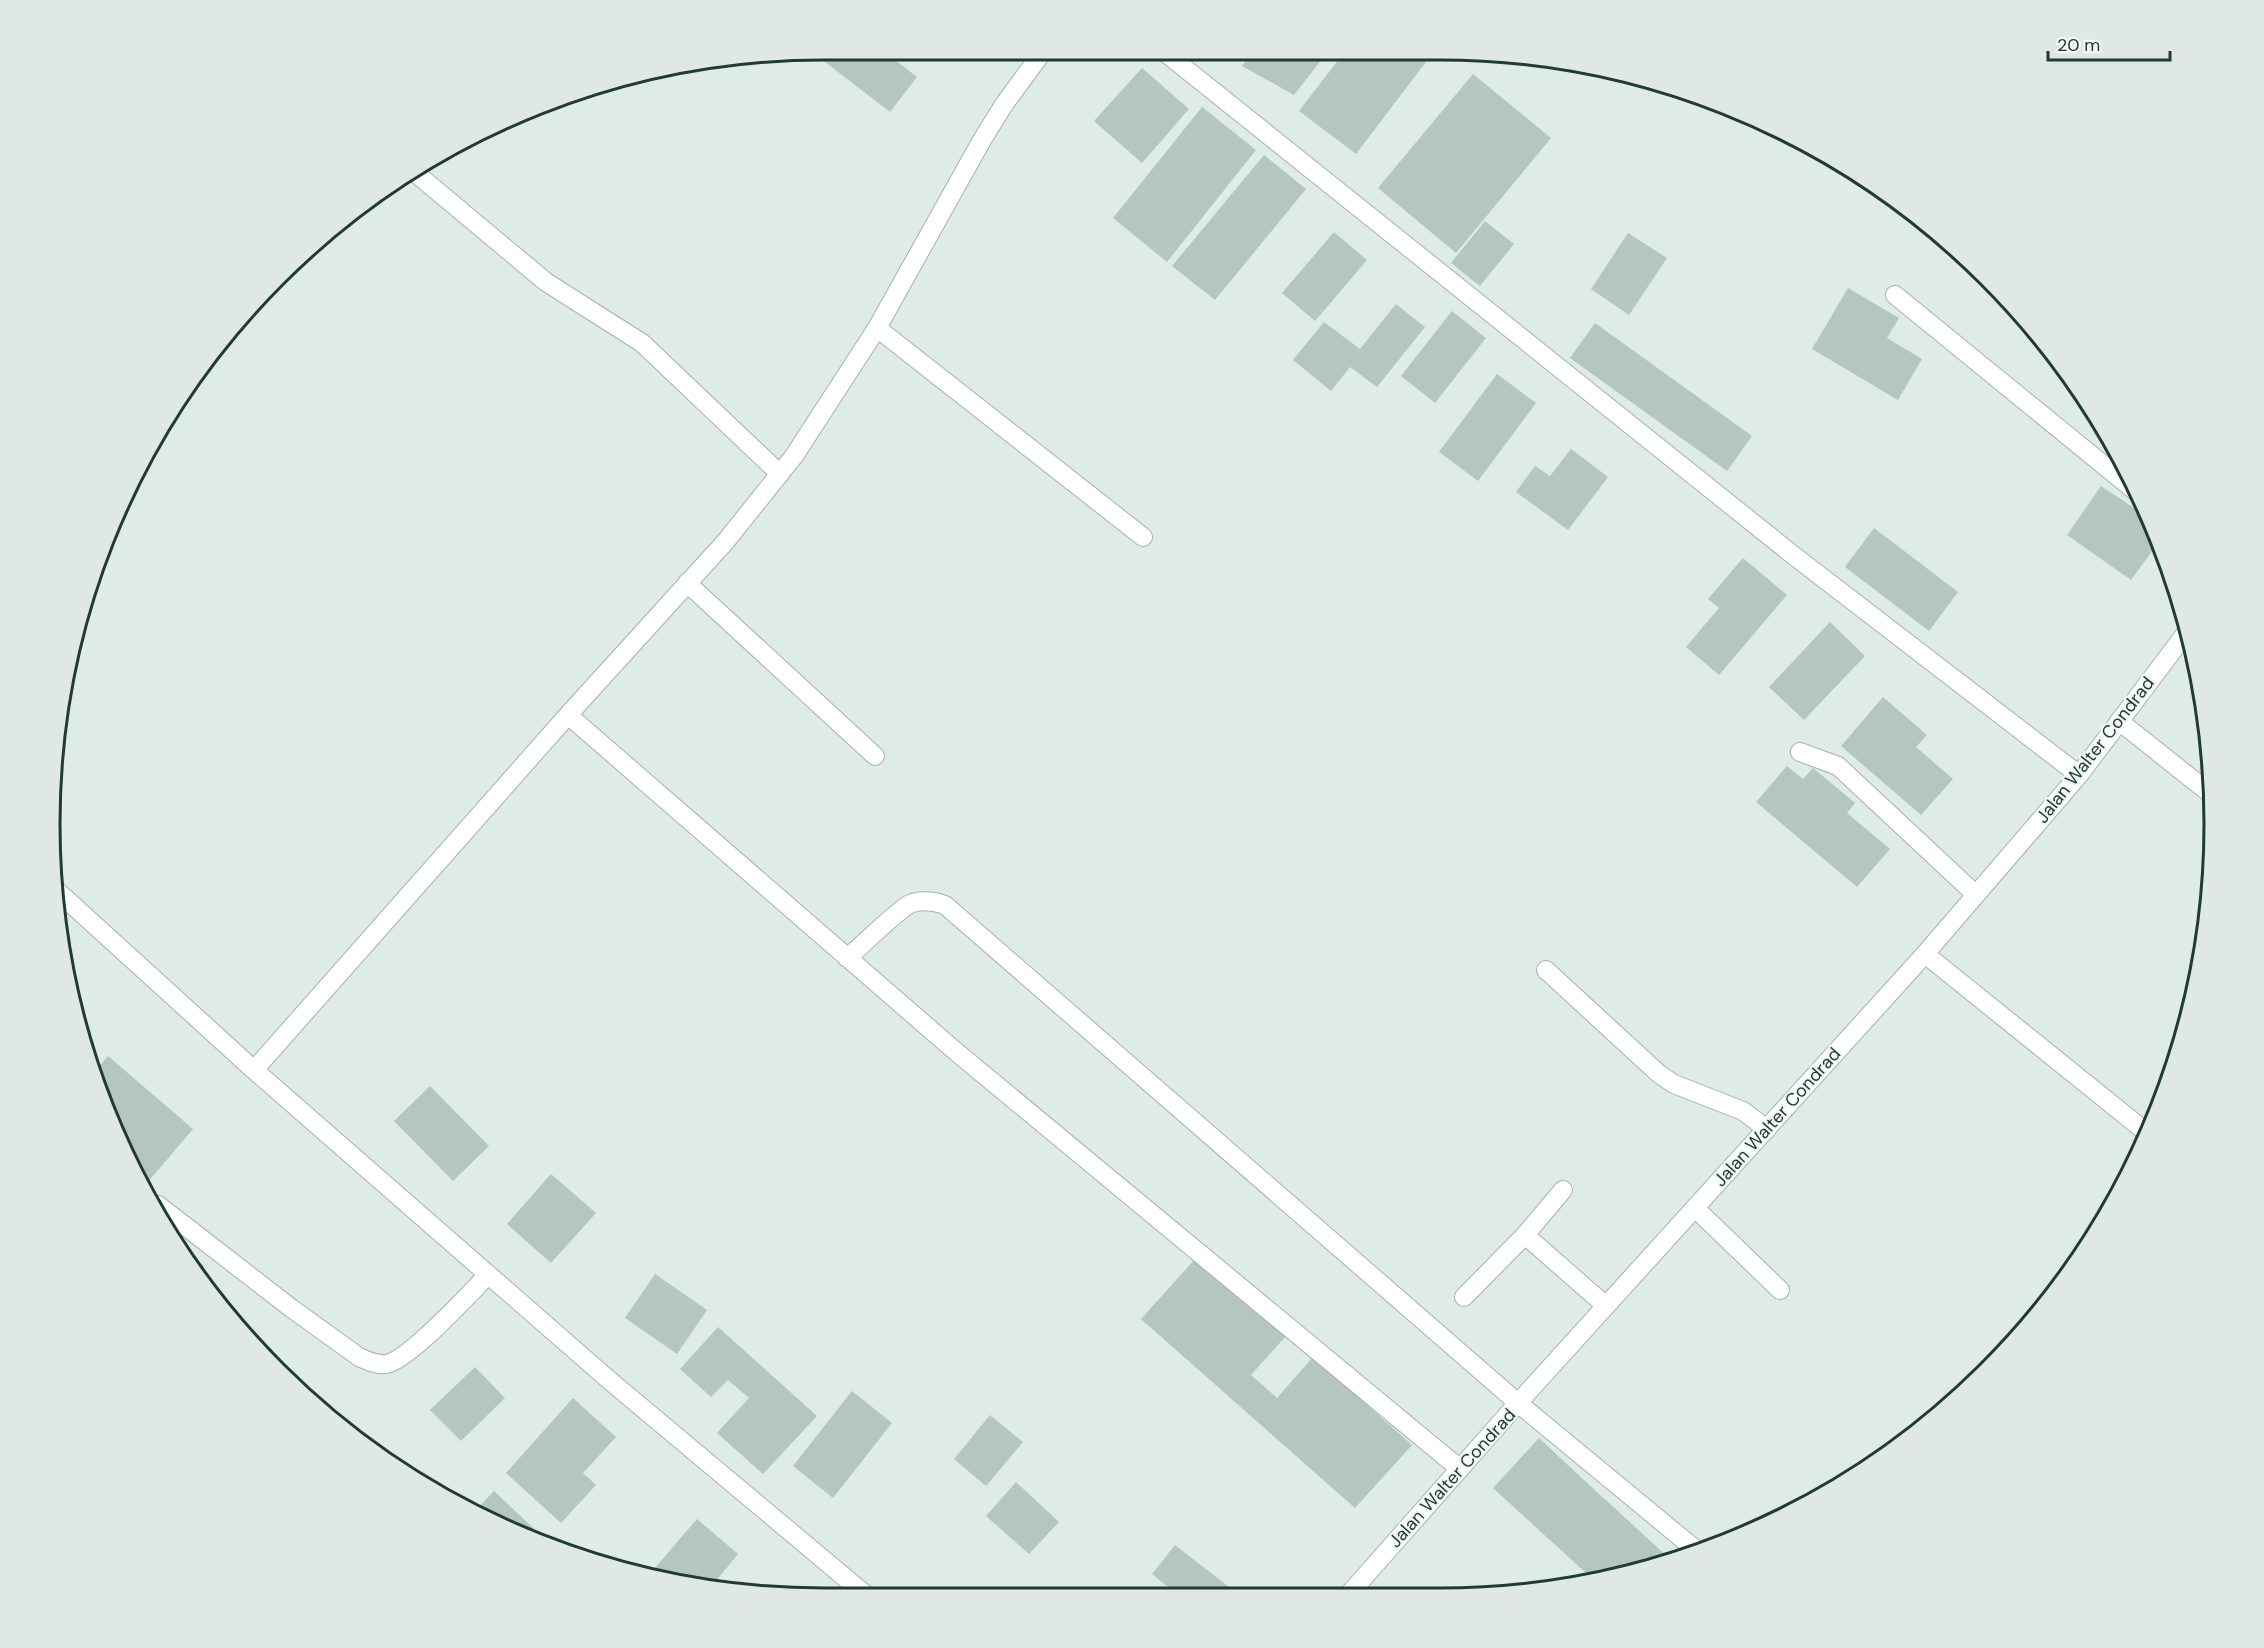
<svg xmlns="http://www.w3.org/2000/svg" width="2264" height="1648" viewBox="0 0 2264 1648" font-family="'DM Sans',sans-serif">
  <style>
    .building { fill: #b5c5bf }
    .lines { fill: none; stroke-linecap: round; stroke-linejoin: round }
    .service-casing { stroke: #a2b3ad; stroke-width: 20 }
    .minor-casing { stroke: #a2b3ad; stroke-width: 20 }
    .tertiary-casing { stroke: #a2b3ad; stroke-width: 20 }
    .service { stroke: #fff; stroke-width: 18 }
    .minor { stroke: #fff; stroke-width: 18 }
    .tertiary { stroke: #fff; stroke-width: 18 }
    .labels { text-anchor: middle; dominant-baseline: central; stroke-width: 4.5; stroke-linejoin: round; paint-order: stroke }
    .street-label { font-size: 18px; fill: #203b34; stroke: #f0f7f4 }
    .rim { fill: none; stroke: #203b34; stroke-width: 3 }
  </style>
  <rect width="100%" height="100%" fill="#dfebe6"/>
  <path class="building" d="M824,50H882L917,77L890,112L811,51Z
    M1254,50H1329L1294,95L1242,66Z
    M1346,50H1435L1356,154L1299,111Z
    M1142,68L1189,109L1142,163L1094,121Z
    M1473,74L1551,138L1456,253L1378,188Z
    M1202,107L1256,150L1167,262L1113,218Z
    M1264,155L1306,189L1215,300L1172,266Z
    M1485,221L1514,244L1480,286L1451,263Z
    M1334,232L1367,260L1315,321L1282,293Z
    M1628,233L1667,258L1629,315L1591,289Z
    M1848,288L1899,318L1887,338L1922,359L1898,400L1812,349Z
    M1396,304L1425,327L1377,387L1350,367L1331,391L1293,360L1324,322L1360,349Z
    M1452,311L1486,338L1435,403L1401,376Z
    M1595,323L1752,436L1727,471L1570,358Z
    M1497,374L1536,403L1478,481L1439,452Z
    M1571,449L1608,477L1568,530L1516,492L1535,466L1550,476Z
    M2101,486L2149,518L2158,543L2131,580L2067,535Z
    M1874,528L1958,592L1929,631L1845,567Z
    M1743,558L1787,595L1719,675L1686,647L1719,608L1708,599Z
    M1830,622L1865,656L1804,720L1769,687Z
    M1883,697L1927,735L1916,747L1953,779L1921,815L1841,746Z
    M1787,766L1803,779L1813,768L1855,803L1847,813L1890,849L1857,887L1756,802Z
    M108,1056L193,1129L147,1183L142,1178L108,1120L95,1071Z
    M430,1086L489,1146L453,1181L394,1121Z
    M551,1174L596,1213L551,1263L507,1224Z
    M183,1249L204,1266L197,1274Z
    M1196,1258L1285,1337L1251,1375L1277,1398L1313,1357L1412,1445L1355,1508L1141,1319Z
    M655,1274L707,1310L677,1354L625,1318Z
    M718,1327L817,1416L763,1474L717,1433L749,1398L728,1380L711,1397L680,1369Z
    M475,1367L505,1398L461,1441L430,1410Z
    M852,1391L892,1423L833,1498L793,1466Z
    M573,1398L616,1437L583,1473L596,1485L561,1523L506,1473Z
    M990,1415L1023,1442L986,1486L954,1459Z
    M1539,1438L1585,1481L1669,1558L1592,1578L1575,1563L1493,1488Z
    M1016,1482L1059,1522L1029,1554L986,1516Z
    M494,1491L546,1540L544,1542L481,1518L473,1513Z
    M697,1519L738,1554L711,1587L648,1576Z
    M1175,1545L1238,1594H1177L1152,1574Z"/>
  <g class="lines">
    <defs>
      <path id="service" d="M687,583L875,756
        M1546,970L1659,1074L1674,1084L1743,1111L1767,1129
        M158,1205L291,1308L359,1357C368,1361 376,1365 386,1364C408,1361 470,1293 488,1275
        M1695,1208L1780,1290
        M1525,1235L1606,1306
        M1464,1297L1525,1235L1563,1190"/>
      <path id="minor" d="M1162,50L1793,555L2079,775
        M412,170L546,282L642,343L780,474
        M1895,295L2139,494
        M877,328L1143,537
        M568,715L954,1050L1460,1469
        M2119,721L2212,795
        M1800,752L1838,766L1975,894
        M56,890L254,1070L609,1380L867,1596
        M1925,954L2146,1132
        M847,958C865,943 890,917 908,905C918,899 935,901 945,905L1518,1403L1696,1550
        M254,1070L568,715L726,541L794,456L877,328L982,140L1005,103L1044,50"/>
      <path id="tertiary" d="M1350,1593L1518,1403L1925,954L2079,775L2189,629"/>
    </defs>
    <use href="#service" class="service-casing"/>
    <use href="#minor" class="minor-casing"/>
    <use href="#tertiary" class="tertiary-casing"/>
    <use href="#service" class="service"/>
    <use href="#minor" class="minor"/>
    <use href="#tertiary" class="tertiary"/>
  </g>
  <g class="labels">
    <g class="street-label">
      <text transform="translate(2095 750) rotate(-52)">Jalan Walter Condrad</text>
      <text transform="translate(1777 1117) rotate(-48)">Jalan Walter Condrad</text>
      <text transform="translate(1452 1478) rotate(-48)">Jalan Walter Condrad</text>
    </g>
  </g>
  <path d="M0 0H2264V1648H0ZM824 60H1440A764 764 0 0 1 2204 824V824A764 764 0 0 1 1440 1588H824A764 764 0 0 1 60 824V824A764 764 0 0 1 824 60Z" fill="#dfe8e5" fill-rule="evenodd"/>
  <path class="rim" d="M824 60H1440A764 764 0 0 1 2204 824V824A764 764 0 0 1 1440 1588H824A764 764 0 0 1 60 824V824A764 764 0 0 1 824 60Z"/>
  <path d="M2048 51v9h122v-9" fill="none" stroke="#203b34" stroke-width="3"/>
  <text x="2057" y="51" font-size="18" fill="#203b34" stroke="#f0f7f4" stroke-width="4.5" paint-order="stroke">20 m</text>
</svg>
